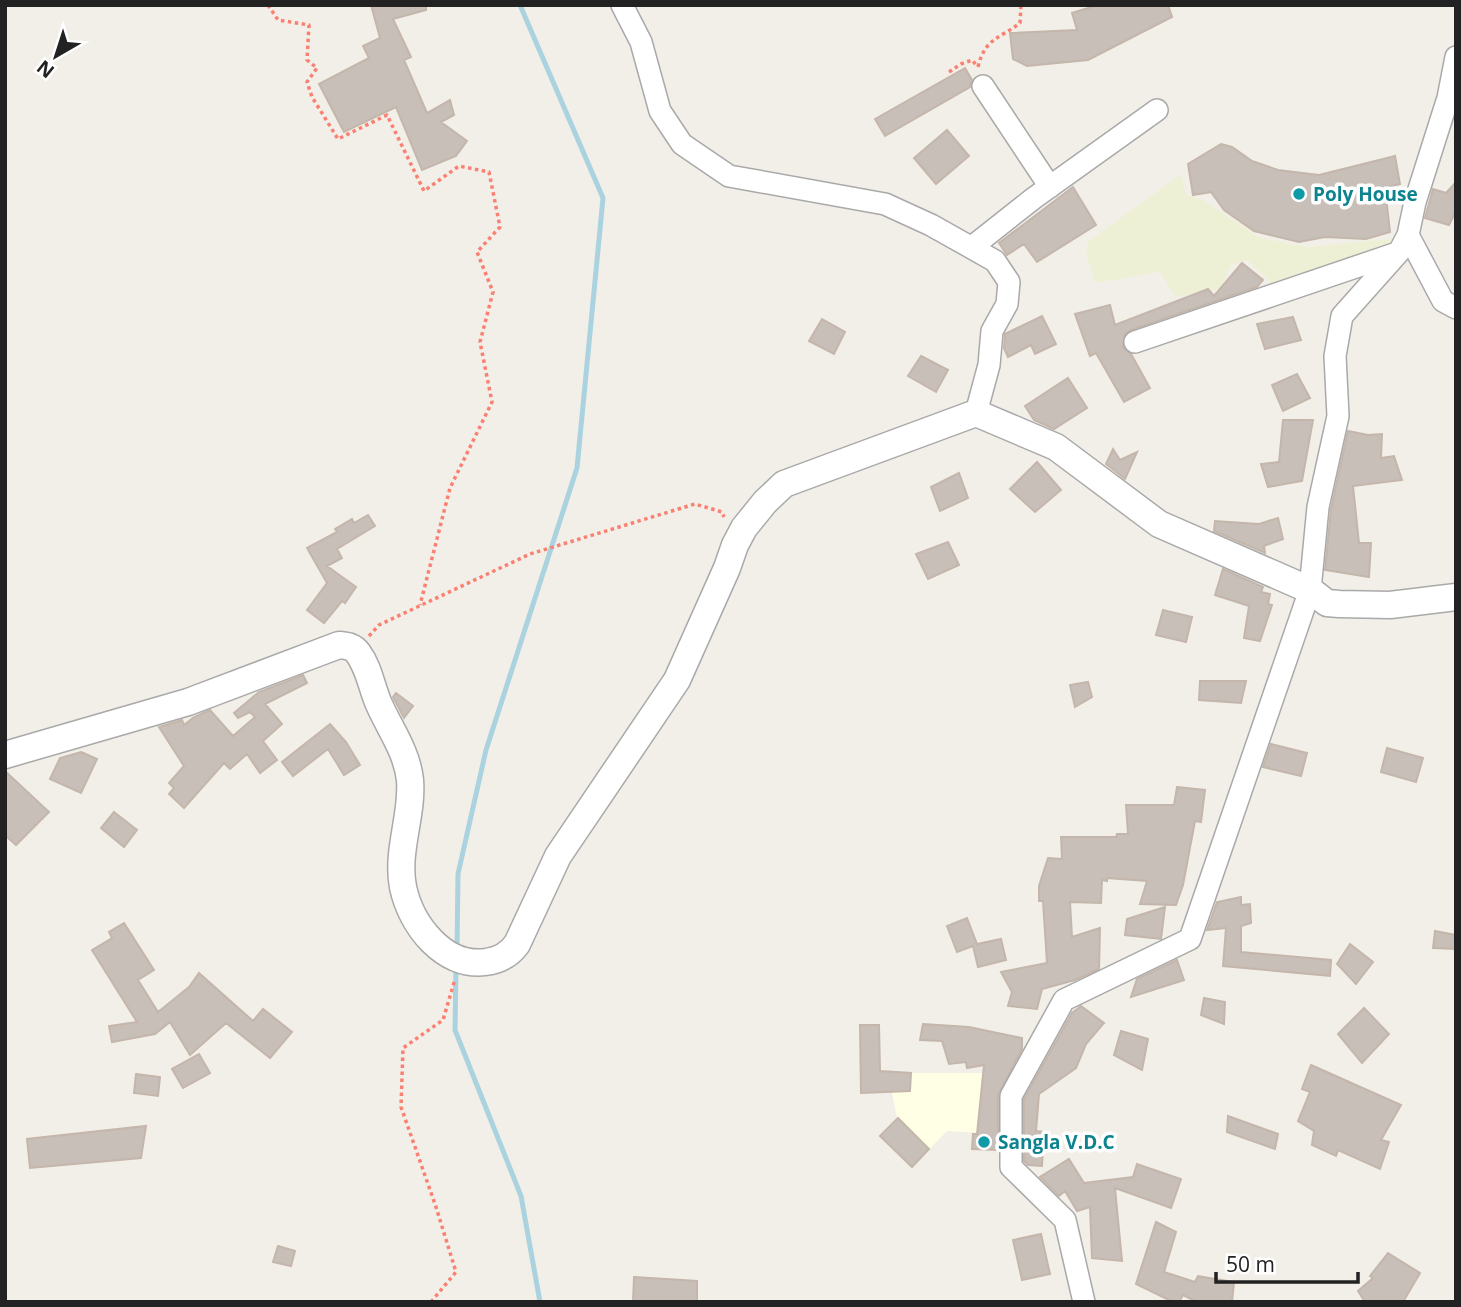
<svg xmlns="http://www.w3.org/2000/svg" width="1461" height="1307" viewBox="0 0 1461 1307" font-family="'Open Sans',sans-serif">
  <style>
    .education { fill: #ffffe5 }
    .farmland { fill: #eef0d5 }
    .lines { fill: none; stroke-linecap: round; stroke-linejoin: round }
    .stream { stroke: #aad3df; stroke-width: 5 }
    .building { fill: #c7bfb8; stroke: #c4b6ab; stroke-width: 2 }
    .minor-casing { stroke: #a9a9a9; stroke-width: 24 }
    .tertiary-casing { stroke: #a9a9a9; stroke-width: 29 }
    .path { stroke: #fa8072; stroke-width: 3.5; stroke-dasharray: 3.5 3.5; stroke-linecap: butt }
    .minor { stroke: #fff; stroke-width: 21 }
    .tertiary { stroke: #fff; stroke-width: 26 }
    .culture-dot { fill: #0f9aa8; stroke: #fff; stroke-width: 2.5 }
    .labels { text-anchor: middle; dominant-baseline: central; stroke-width: 7; stroke-linejoin: round; paint-order: stroke }
    .culture-label { font-size: 19px; font-weight: bold; fill: #0d838f; stroke: #fff; text-anchor: start }
  </style>
  <rect width="100%" height="100%" fill="#f2efe9"/>
  <path class="education" d="M911,1073H983L1006,1076L1001,1134L947,1131L912,1167L880,1136L897,1118L889,1077Z"/>
  <path class="farmland" d="M1181,174L1186,195L1203,200L1260,238L1309,247L1388,239L1396,246L1275,286L1247,260L1231,265L1220,289L1175,297L1160,272L1095,283L1086,255L1088,242Z"/>
  <g class="lines">
    <path class="stream" d="M457,949L458,874L486,750L577,468L603,198L520,5
      M456,966L455,1030L521,1196L540,1302"/>
  </g>
  <path class="building" d="M371,5H426V10L393,19L411,57L404,60L427,113L450,100L454,115L441,122L467,141L456,156L422,170L396,107L344,132L319,84L369,58L363,46L380,38Z
    M1098,5H1168L1172,17L1088,60L1027,66L1013,59L1010,33L1077,30L1072,13Z
    M965,68L972,80L970,87L885,136L875,119Z
    M947,130L969,156L936,184L914,158Z
    M1221,144L1232,147L1252,161L1278,170L1319,175L1395,156L1400,184L1385,188L1390,232L1366,239L1325,237L1299,242L1254,231L1224,210L1211,192L1193,195L1188,164Z
    M1456,182V211L1449,225L1425,218L1433,189L1446,193Z
    M1073,187L1096,225L1037,262L1024,244L1007,255L999,243Z
    M1242,263L1263,280L1257,287L1131,330L1125,334L1123,347L1131,354L1150,388L1124,402L1096,353L1090,356L1075,314L1110,305L1115,325L1208,289L1214,296Z
    M1042,316L1056,344L1035,354L1031,345L1008,357L1004,348L1005,334Z
    M1293,317L1301,340L1265,349L1257,324Z
    M822,319L845,332L834,354L809,341Z
    M921,356L948,370L936,392L908,376Z
    M1297,374L1310,398L1283,411L1272,385Z
    M1068,378L1087,408L1054,429L1034,420L1025,406Z
    M1283,420H1313L1302,481L1268,487L1261,464L1279,462Z
    M1348,431L1368,435L1382,434L1381,458L1394,456L1402,480L1353,486L1359,543H1371L1369,577L1325,570L1331,509Z
    M1113,449L1120,460L1137,452L1125,479L1106,464Z
    M1037,462L1061,490L1035,512L1010,489Z
    M959,473L968,498L940,511L931,487Z
    M368,515L375,526L337,549L342,558L327,566L356,587L345,603L342,601L324,623L307,610L327,583L307,548L337,532L335,529L352,519L354,523Z
    M1278,518L1283,539L1264,546L1265,553L1214,531L1215,521L1259,524Z
    M948,542L959,565L928,579L916,554Z
    M1223,569L1263,587L1261,592L1270,594L1268,604L1272,605L1260,641L1244,638L1249,606L1215,595Z
    M1163,610L1192,617L1186,642L1156,635Z
    M303,675L307,683L265,704L282,724L263,741L277,760L260,773L247,754L230,769L224,763L184,808L169,794L174,788L169,783L184,766L159,727L182,720L184,725L194,717L210,710L233,736L255,717L250,712L238,718L234,713L259,692Z
    M1200,681H1246L1241,703L1199,700Z
    M1088,682L1092,697L1075,707L1070,685Z
    M396,693L413,706L404,718L393,697Z
    M330,724L346,742L360,765L344,775L328,749L293,776L282,762Z
    M1271,744L1307,753L1301,776L1263,767Z
    M1387,748L1423,758L1416,782L1381,772Z
    M81,752L97,759L81,793L50,779L60,758Z
    M5,771L49,812L16,845L5,835Z
    M1177,787L1205,790L1201,822L1195,821L1183,885L1176,905L1140,904L1147,881L1107,878V881L1102,880L1101,903L1070,902L1072,937L1100,928L1099,969L1075,980L1042,989L1037,1009L1008,1006L1012,992L1001,972L1047,963L1043,901H1039V886L1048,858L1062,859L1061,837H1116L1117,834H1128L1126,805H1174Z
    M114,812L137,830L124,847L101,828Z
    M1241,897V905L1250,904L1251,923L1241,926V952L1331,960L1330,976L1223,966L1226,928L1207,930L1217,902Z
    M1165,907L1161,939L1125,935L1127,919Z
    M967,918L977,944L1001,939L1006,960L978,967L973,946L957,952L947,926Z
    M124,923L154,970L138,980L158,1012L189,987L199,973L253,1021L263,1009L292,1032L270,1058L226,1023L190,1055L170,1022L155,1034L112,1042L109,1026L137,1022L92,950L112,938L109,932Z
    M1435,931L1456,935V949L1433,948Z
    M1350,944L1373,962L1356,984L1337,964Z
    M1177,960L1184,980L1131,997L1137,979Z
    M1204,998L1225,1002L1224,1024L1201,1015Z
    M1081,1006L1104,1023L1086,1044L1076,1068L1039,1094L1036,1131L1044,1132L1042,1166L1028,1165L1024,1161V1099L1072,1013Z
    M1364,1008L1389,1034L1362,1063L1338,1034Z
    M923,1024L969,1027L1022,1038V1049L998,1095V1150L972,1149L973,1134H977L984,1065L967,1068L966,1062L949,1064L942,1041L920,1040Z
    M860,1025H879L880,1071L911,1073L910,1091L861,1093Z
    M1121,1031L1148,1039L1142,1070L1114,1055Z
    M199,1054L210,1073L183,1088L172,1069Z
    M1311,1065L1401,1105L1381,1140L1389,1142L1380,1169L1338,1150L1336,1156L1312,1145L1314,1131L1298,1121L1310,1092L1302,1089Z
    M136,1074L160,1077L158,1096L134,1093Z
    M1228,1116L1278,1134L1275,1149L1227,1132Z
    M898,1118L929,1149L912,1167L880,1136Z
    M146,1126L141,1158L30,1168L27,1139Z
    M1069,1159L1084,1183L1133,1177L1137,1164L1181,1179L1171,1208L1115,1188L1122,1261L1092,1258L1090,1207L1077,1211L1065,1191L1059,1196L1040,1177Z
    M1156,1222L1176,1232L1164,1272L1195,1282L1198,1276L1234,1282L1232,1302H1197L1183,1295L1179,1302H1173L1136,1284Z
    M1041,1234L1050,1274L1022,1280L1013,1240Z
    M278,1246L295,1251L291,1266L273,1262Z
    M1388,1253L1420,1273L1403,1302H1365L1358,1291L1373,1278L1370,1276Z
    M634,1277L697,1281V1302H633Z"/>
  <g class="lines">
    <defs>
      <path id="minor" d="M622,5L641,42L660,111L682,144L729,176L885,204L931,225L995,261L1009,282L1007,304L992,331L989,365L976,413
        M983,86L1050,187
        M1408,235L1443,301L1456,308
        M972,247L1034,198L1157,110
        M1135,342L1397,253
        M1084,1302L1065,1220L1011,1167V1096L1064,1000L1190,939L1310,590L1318,507L1338,416L1335,356L1342,316L1399,252L1408,235L1415,202L1448,98L1456,57"/>
      <path id="tertiary" d="M5,755L188,702L339,645C347,646 353,646 358,653C369,668 371,685 378,702C389,728 407,751 410,780C413,815 396,851 403,887C411,925 444,968 486,962C500,960 509,955 517,944L558,856L677,680L727,568L735,545L744,528L765,502L784,484L976,413L1056,447L1159,524L1310,590L1327,603L1339,604L1390,605L1456,597"/>
    </defs>
    <use href="#minor" class="minor-casing"/>
    <use href="#tertiary" class="tertiary-casing"/>
    <path class="path" d="M268,5L278,20L309,25L307,60L317,68L307,82L312,97L338,139L387,115L424,191L459,166L489,172L500,227L477,252L493,292L480,342L492,402L450,488L420,605
      M978,67C985,38 999,39 1020,23L1021,5
      M949,72L961,64L972,60L977,66
      M369,636L379,625L530,554L695,504L722,512L724,517
      M431,1302L456,1272L436,1207L401,1107L403,1048L443,1020L455,979"/>
    <use href="#minor" class="minor"/>
    <use href="#tertiary" class="tertiary"/>
  </g>
  <g class="culture-dot">
    <circle cx="1299" cy="194" r="7"/>
    <circle cx="984" cy="1142" r="7"/>
  </g>
  <g class="labels">
    <g class="culture-label">
      <text x="1313" y="194">Poly House</text>
      <text x="998" y="1142">Sangla V.D.C</text>
    </g>
  </g>
  <rect width="1461" height="1307" fill="none" stroke="#222222" stroke-width="14"/>
  <g transform="translate(56 56) rotate(219)" stroke="#ffffff" stroke-width="5" paint-order="stroke">
  <path d="M0-5L12 26L0 18L-12 26Z" fill="#222222"/>
  <text y="-10" font-size="19" font-weight="bold" text-anchor="middle" fill="#222222">N</text>
  </g>
  <path d="M1216 1272v10h142v-10" fill="none" stroke="#222222" stroke-width="3.5"/>
  <text x="1226" y="1272" font-size="21" fill="#222222" stroke="#ffffff" stroke-width="5" paint-order="stroke">50 m</text>
</svg>
